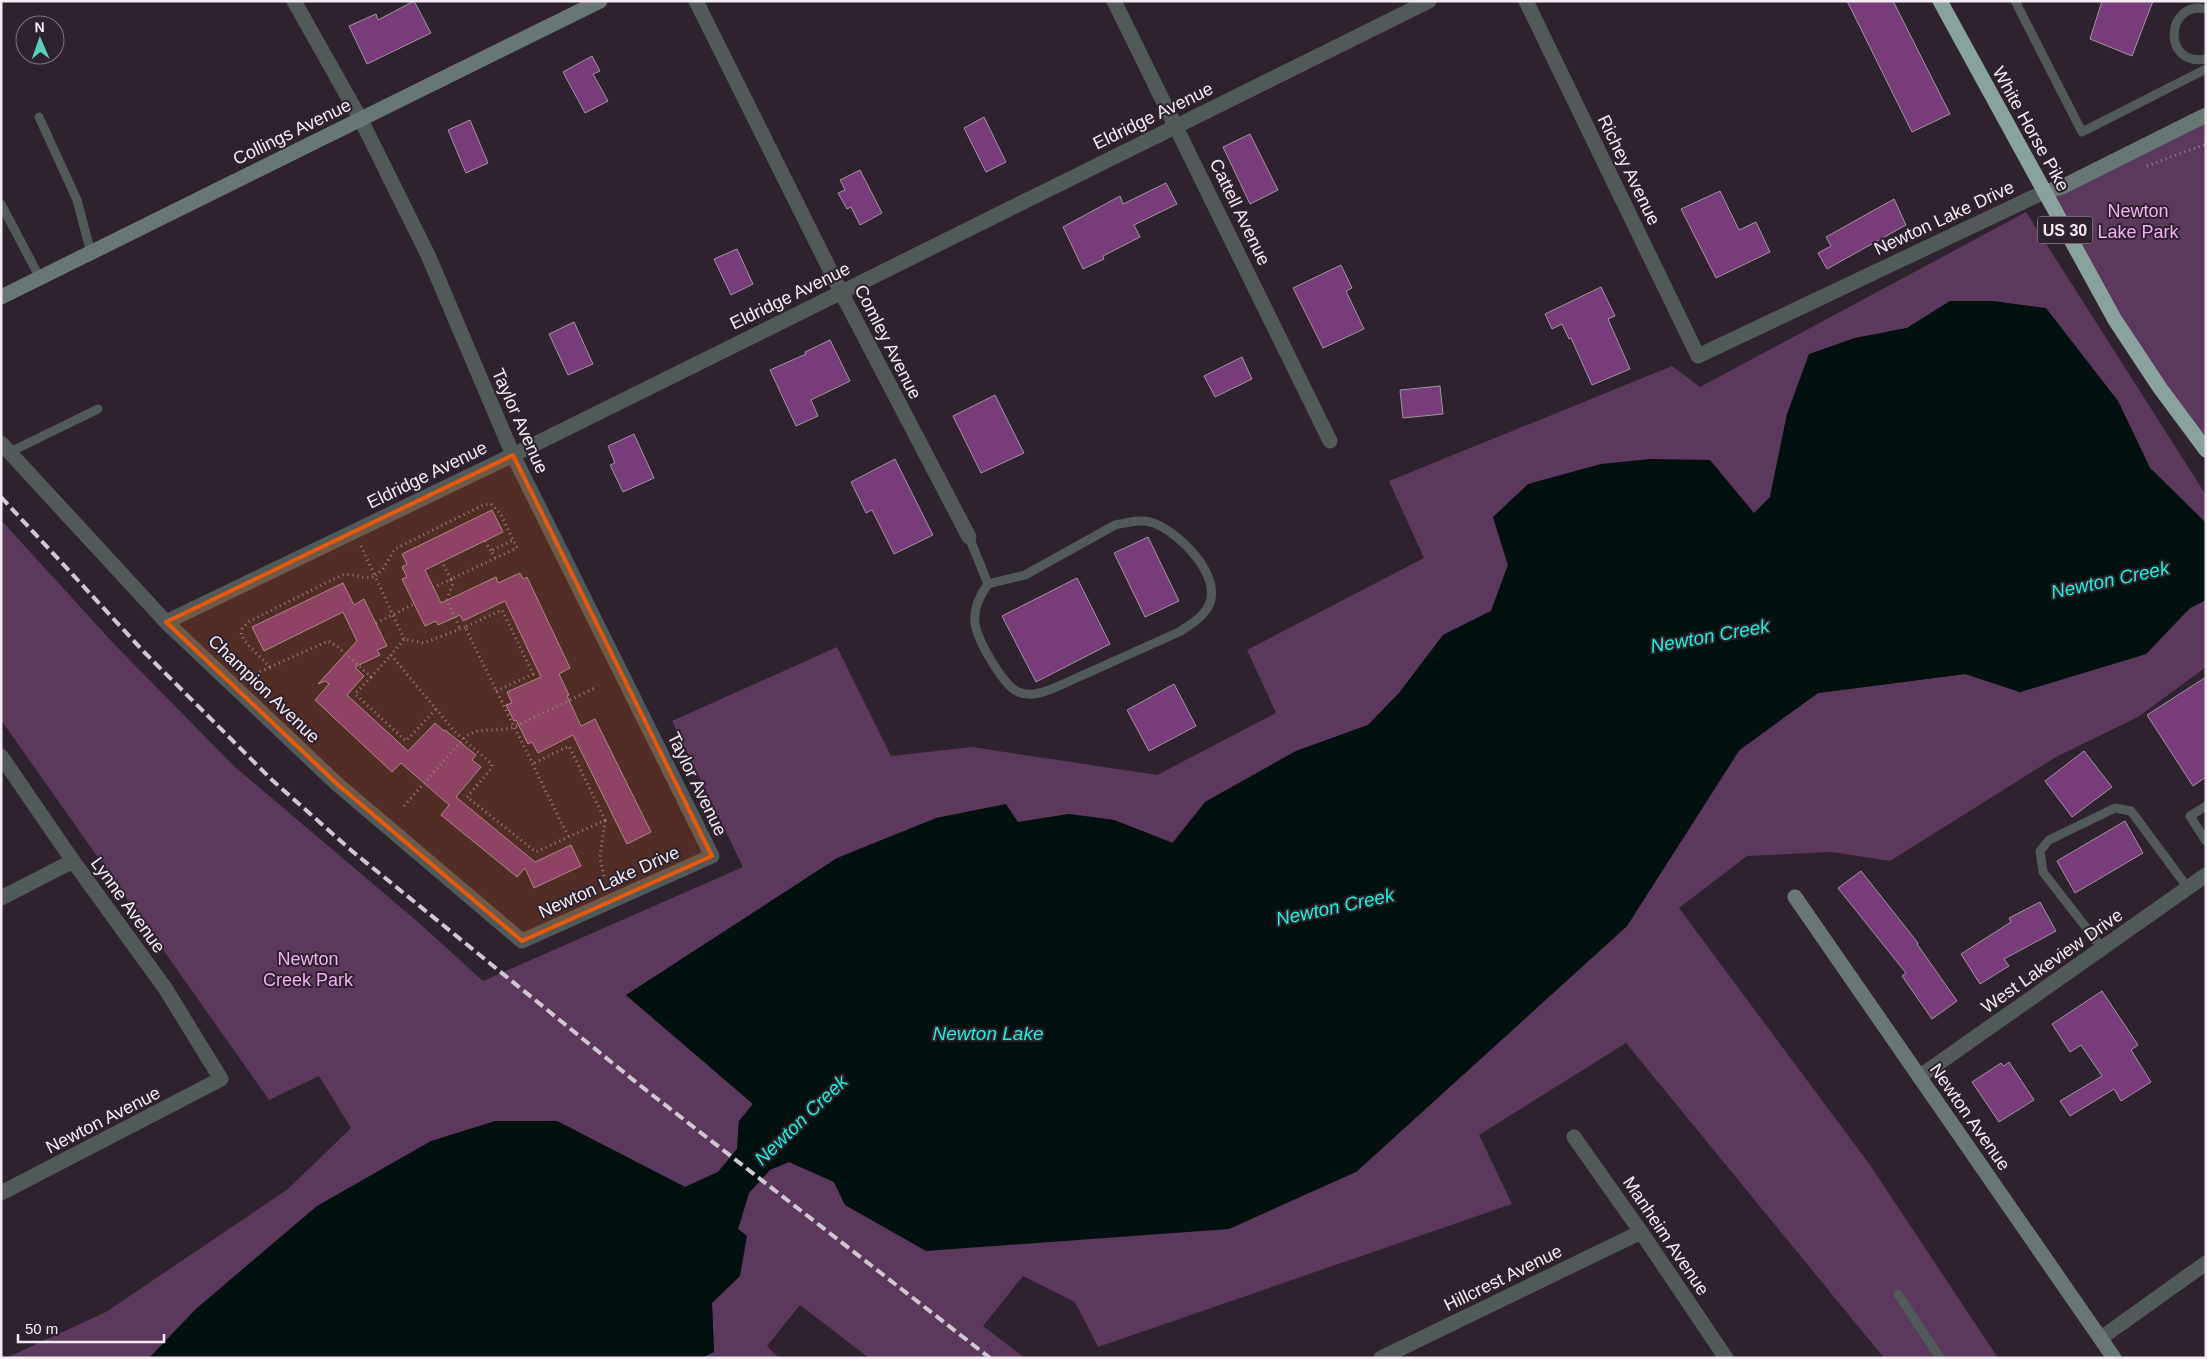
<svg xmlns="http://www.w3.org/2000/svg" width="2207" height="1359" viewBox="0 0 2207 1359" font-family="Helvetica,sans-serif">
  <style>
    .green { fill: #5b385c }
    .water { fill: #02110f }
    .building { fill: #783c7b; stroke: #a293a2 }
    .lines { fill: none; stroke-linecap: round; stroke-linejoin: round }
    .path { stroke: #908690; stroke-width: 3; stroke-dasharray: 1 4; stroke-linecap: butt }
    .lane { stroke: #515a59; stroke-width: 9 }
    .street { stroke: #515a59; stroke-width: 15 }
    .secondary { stroke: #687775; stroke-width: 15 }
    .highway { stroke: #8aa29d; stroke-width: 15 }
    .rail { stroke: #d0c8d0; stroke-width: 4; stroke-dasharray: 10 5; stroke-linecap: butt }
    .marked { fill: #e8590c; fill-opacity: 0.2; stroke: #e8590c; stroke-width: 4; stroke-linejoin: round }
    .labels { text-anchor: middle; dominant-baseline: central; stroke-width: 4; stroke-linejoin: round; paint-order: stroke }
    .shield { fill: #2e222e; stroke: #b9afb9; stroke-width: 1 }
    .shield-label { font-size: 16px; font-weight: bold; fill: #f4ecf4 }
    .street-label { font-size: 18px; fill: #f4ecf4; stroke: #2e222e }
    .park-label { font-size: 18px; fill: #f4aff5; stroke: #2e222e }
    .water-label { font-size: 19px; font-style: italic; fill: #1ef1da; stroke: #2e222e }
  </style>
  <rect width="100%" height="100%" fill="#2e222e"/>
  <path class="green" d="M2206,113V450L2160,388L2044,192Z
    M2026,212L2206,495V523L2150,468L2118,401L1950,301L1907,328L1855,338L1787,414L1770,497L1754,514L1493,517L1508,565L1491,611L1443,635L1399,693L1368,725L1296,751L1205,802L1172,843L1114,820L1069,814L1018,822L626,995L753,1104L739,1121L737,1149L718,1172L685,1187L557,1121L197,1308L149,1358H6L106,1312L288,1189L351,1128L319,1076L269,1100L1,720V520L115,645L235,767L418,922L483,981L743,867L672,721L837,647L891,756L972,747L1157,775L1276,713L1247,650L1424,558L1389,481L1672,366L1700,387Z
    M2206,600V667L2138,717L2056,757L1890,861L1832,852L1747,856L1679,908L1870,1165L1998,1358H1884L1626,1043L1479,1135L1512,1204L1098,1347L1075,1302L1023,1276L983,1326L1025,1358H869L800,1305L767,1346L779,1358H701L714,1352L712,1303L740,1275L738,1230L749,1193L770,1169L789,1162L834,1182L845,1205L1356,1172L1627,926L1740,750L1818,693L1966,674L2020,692L2146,654L2190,608Z"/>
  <path class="water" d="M1950,301H1993L2046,308L2118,401L2150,468L2206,523V600L2190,608L2146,654L2020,692L1965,674L1818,693L1739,750L1627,926L1356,1172L1229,1229L926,1251L845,1205L834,1182L789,1162L770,1170L749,1193L738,1229L747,1236L740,1276L712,1303L714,1352L701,1358H149L197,1308L317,1206L431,1141L495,1121H557L685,1187L718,1172L737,1149L739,1121L753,1104L626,995L837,858L936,818L1006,804L1018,822L1069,814L1114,820L1173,843L1205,802L1296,751L1368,725L1399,693L1443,635L1491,611L1508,565L1493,517L1528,484L1601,464L1650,459L1710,460L1754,513L1770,497L1787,414L1809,354L1855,338L1907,328Z"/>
  <path class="building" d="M414,1L431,33L367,64L349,26L376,14L378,20Z
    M1847,1H1893L1950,114L1912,132Z
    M2102,1H2153L2132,56L2090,39Z
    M592,56L600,71L593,74L608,101L585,113L563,72Z
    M984,117L1006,162L986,172L964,128Z
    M470,120L488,163L466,173L448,130Z
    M1250,134L1278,190L1250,204L1223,147Z
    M860,170L882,213L860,225L851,207L847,209L838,193L845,190L840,180Z
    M1166,183L1177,204L1134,225L1140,237L1103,256L1104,259L1083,269L1063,227L1120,196L1123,204Z
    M1720,191L1739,230L1756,222L1770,252L1716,278L1681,209Z
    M1894,199L1906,225L1827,269L1818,253L1831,246L1826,237Z
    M737,249L753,284L731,295L714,259Z
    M1341,265L1352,288L1346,291L1364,329L1323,348L1293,288Z
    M1601,287L1615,316L1608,319L1630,369L1592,385L1571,338L1569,339L1562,324L1552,329L1545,314Z
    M574,322L593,364L568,375L549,334Z
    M830,340L850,381L811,400L818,416L796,426L770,370L806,354L805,352Z
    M1242,357L1252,379L1215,397L1204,376Z
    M1440,386L1443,414L1403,418L1400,390Z
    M995,395L1024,453L981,473L953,416Z
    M634,434L654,478L623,492L610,465L615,463L608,446Z
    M895,459L933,535L894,554L872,510L866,513L851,482Z
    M492,510L503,532L425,570L441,603L496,577L498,583L520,573L523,579L527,577L570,668L559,674L569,695L567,696L581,726L595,719L651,832L627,844L573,735L538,753L532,742L528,744L516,720L514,721L506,705L512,703L507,692L541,677L505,601L463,621L460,615L438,625L436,621L425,626L402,579L407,577L402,567L407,564L402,554Z
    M1148,537L1179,601L1145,617L1114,553Z
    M1077,578L1110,644L1036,682L1002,616Z
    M343,583L354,605L364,599L387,646L377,650L380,655L355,667L364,676L347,695L408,751L435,723L444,731L445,730L476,755L472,760L481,767L456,797L535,862L571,845L581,866L534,888L525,868L517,877L441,815L449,805L401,763L392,772L315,700L329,684L325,681L318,684L357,641L343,612L264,651L252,627Z
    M2206,677V777L2193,786L2147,715Z
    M1174,684L1196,726L1149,751L1127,710Z
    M2084,751L2112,787L2072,817L2045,781Z
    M2125,821L2143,853L2075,893L2057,861Z
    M1861,871L1918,943L1917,944L1957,1001L1932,1019L1902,976L1906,973L1838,888Z
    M2040,902L2056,931L2004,959L2009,966L1980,984L1961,954L2011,922L2009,918Z
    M2102,991L2138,1045L2131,1050L2151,1082L2121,1101L2114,1089L2070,1116L2060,1101L2102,1076L2081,1045L2070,1052L2052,1024Z
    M2009,1062L2034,1100L1999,1122L1972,1082L2001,1063L2004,1066Z"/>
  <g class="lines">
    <path class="path" d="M2147,166L2206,144
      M485,541L491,551
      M361,546L375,576C364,581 353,572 342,575L248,622L242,629L241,635L248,645L270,667L328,641L338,647L371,677L391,655
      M495,558L491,551L513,540
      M433,588L451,579L442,562
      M376,623L414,604
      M465,627L424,643L404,639L391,655L456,733L492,764L491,769L467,797L536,852L605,820L569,746L532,764
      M404,639L375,576L383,569L395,549L483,505L491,504L500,513L517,548L451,579L452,585L447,600L460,629
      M260,672L270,667
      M371,677L355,694L406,741L436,709
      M496,691L533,674L502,610L465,627L568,836
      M404,806L463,739C477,725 497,733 514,727L597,687
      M604,876L600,858L605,820"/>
    <path class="lane" d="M2015,1L2082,132L2206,69
      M2206,9C2166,0 2161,67 2206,59
      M39,117L77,200L91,253
      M1,204L40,278
      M10,452L98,409
      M969,537L988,584C980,595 973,608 975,623C977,640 1003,685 1018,692C1030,697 1040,693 1052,689L1179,632C1190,625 1202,618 1208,607C1225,577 1177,529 1150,522C1139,519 1126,523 1115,525L1025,575L988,584
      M2206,806L2190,816L2206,841
      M2102,948L2043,872L2040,851L2049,840L2115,808L2131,811L2188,888
      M1898,1294L1940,1358"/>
    <path class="street" d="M696,1L841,292L969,537
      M1114,1L1330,441
      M1526,1L1698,356L2044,192
      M1,443L166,622L337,784L522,941L712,856L513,455L428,255L361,120L294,1
      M166,622L513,455L1429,1
      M1,756L73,861L165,988L221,1079L1,1193
      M1,898L73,861
      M1919,1077L2206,875
      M1574,1137L1641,1232L1726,1358
      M2101,1338L2206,1263
      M1381,1358L1641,1232"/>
    <path class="secondary" d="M2044,192L2062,187L2206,115
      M1,297L600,1
      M1795,897L2114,1358"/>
    <path class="highway" d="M1940,1L2115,320L2160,388L2206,450"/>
    <path class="rail" d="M1,497L145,653L272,780L352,851L637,1083L990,1358"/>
  </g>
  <path class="marked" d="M513,455L712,856L522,941L337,784L166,622Z"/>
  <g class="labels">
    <rect class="shield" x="2037.5" y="216.5" width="55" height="27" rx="4"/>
    <g class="shield-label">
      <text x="2065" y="230">US 30</text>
    </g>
    <g class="street-label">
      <text transform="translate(1153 116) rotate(-26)">Eldridge Avenue</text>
      <text transform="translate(2031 129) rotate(61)">White Horse Pike</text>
      <text transform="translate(292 132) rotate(-26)">Collings Avenue</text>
      <text transform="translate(1629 170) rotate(64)">Richey Avenue</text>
      <text transform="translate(1240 212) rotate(64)">Cattell Avenue</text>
      <text transform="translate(1944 218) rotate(-25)">Newton Lake Drive</text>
      <text transform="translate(790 296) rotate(-26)">Eldridge Avenue</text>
      <text transform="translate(888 342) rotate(63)">Comley Avenue</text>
      <text transform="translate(520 421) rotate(66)">Taylor Avenue</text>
      <text transform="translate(427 475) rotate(-26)">Eldridge Avenue</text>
      <text transform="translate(264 689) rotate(44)">Champion Avenue</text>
      <text transform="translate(697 784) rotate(64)">Taylor Avenue</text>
      <text transform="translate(609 882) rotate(-24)">Newton Lake Drive</text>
      <text transform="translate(128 905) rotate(54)">Lynne Avenue</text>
      <text transform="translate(2052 961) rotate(-35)">West Lakeview Drive</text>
      <text transform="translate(1970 1117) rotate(55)">Newton Avenue</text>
      <text transform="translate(103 1120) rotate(-27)">Newton Avenue</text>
      <text transform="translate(1666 1236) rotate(56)">Manheim Avenue</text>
      <text transform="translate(1503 1278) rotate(-26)">Hillcrest Avenue</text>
    </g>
    <g class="park-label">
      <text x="2138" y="211">Newton<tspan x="2138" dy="21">Lake Park</tspan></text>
      <text x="308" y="959">Newton<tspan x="308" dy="21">Creek Park</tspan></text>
    </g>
    <g class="water-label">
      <text transform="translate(2110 580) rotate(-12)">Newton Creek</text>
      <text transform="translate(1710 636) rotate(-10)">Newton Creek</text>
      <text transform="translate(1335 907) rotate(-12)">Newton Creek</text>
      <text x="988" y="1033">Newton Lake</text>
      <text transform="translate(801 1120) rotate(-44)">Newton Creek</text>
    </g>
  </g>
  <rect width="2207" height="1359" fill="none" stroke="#f4ecf4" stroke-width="5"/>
  <g transform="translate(40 40) rotate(358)"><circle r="24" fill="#2e222e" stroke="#7d737d"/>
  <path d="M0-4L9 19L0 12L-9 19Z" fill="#5acebd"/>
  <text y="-8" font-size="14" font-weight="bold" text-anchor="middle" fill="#f4ecf4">N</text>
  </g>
  <path d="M18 1334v8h146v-8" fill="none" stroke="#f4ecf4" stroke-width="2.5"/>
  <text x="25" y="1334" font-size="15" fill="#f4ecf4" stroke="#2e222e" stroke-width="4" paint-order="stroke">50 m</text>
</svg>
